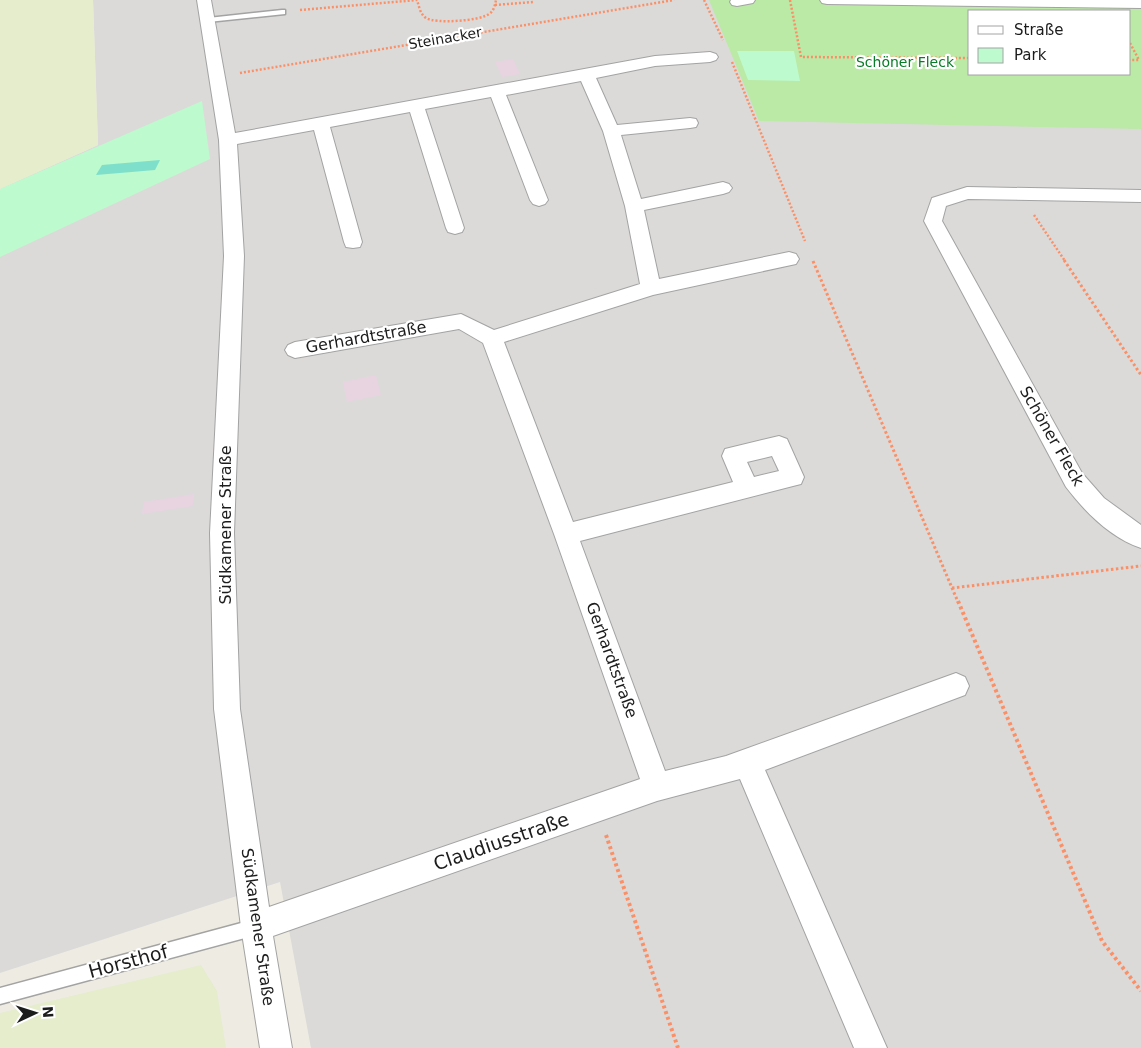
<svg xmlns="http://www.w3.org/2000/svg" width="1141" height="1048" viewBox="0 0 1141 1048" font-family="'DejaVu Sans',sans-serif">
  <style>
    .residential { fill: #dbdad9; fill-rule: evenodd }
    .industrial { fill: #e7d4e0 }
    .farmland { fill: #e5edcc }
    .grass { fill: #bbe9a6; fill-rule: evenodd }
    .park { fill: #bdfacd }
    .pitch { fill: #7edfcb }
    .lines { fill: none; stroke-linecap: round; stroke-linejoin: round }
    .service-casing { stroke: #a3a3a3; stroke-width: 3 }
    .minor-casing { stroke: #a3a3a3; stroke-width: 2 }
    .path-far2 { stroke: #fb9066; stroke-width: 2.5; stroke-dasharray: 2 2; stroke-linecap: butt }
    .path-far1 { stroke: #fb9066; stroke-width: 3; stroke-dasharray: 2.5 2.5; stroke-linecap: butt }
    .path { stroke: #fb9066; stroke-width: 4; stroke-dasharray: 3 3; stroke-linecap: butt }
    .service { fill: #fff; fill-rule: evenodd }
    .minor { fill: #fff; fill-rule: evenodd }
    .labels { text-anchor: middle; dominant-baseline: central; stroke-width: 4.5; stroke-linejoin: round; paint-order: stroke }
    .far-street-label { font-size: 14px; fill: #1c1c1c; stroke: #fff }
    .far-park-label { font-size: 14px; fill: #0a7b28; stroke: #fff }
    .street-label { font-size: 16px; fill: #1c1c1c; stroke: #fff }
    .near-street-label { font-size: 19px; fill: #1c1c1c; stroke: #fff }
  </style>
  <rect width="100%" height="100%" fill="#eeece2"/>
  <path class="residential" d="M93,0H1141V1048H311L280,882L0,973V189L98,145ZM970,11H1130V74H970Z"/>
  <path class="industrial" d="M513,59L520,74L502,77L495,62Z
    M376,375L381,395L347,402L343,382Z
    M194,494L193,506L142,514L144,502Z"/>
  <path class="farmland" d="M0,0H93L98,145L0,189Z
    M201,965L217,991L226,1048H0V1013Z"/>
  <path class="grass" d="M709,0H1141V129L759,121ZM970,11H1130V74H970Z"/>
  <path class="park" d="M737,51H794L800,81L748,80Z
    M202,101L210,159L0,257V189Z"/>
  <path class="pitch" d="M160,160L155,170L96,175L102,165Z"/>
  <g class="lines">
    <defs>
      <path id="service" d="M282,10H285V14L208,22L204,20L208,18Z
        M256,919L262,921L264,927L262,933L256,935L0,1004V988Z"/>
      <path id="minor" d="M197,0H211L235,133L655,56L710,52L716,54L718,57L716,60L710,62L655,66L596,78L617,125L690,118L696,119L698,123L696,127L690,128L621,135L641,199L723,182L729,184L732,188L729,192L723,194L644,210L659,279L789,252L796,254L799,259L796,264L653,295L504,342L573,522L733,482L722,456L725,449L779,436L787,439L804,477L801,484L793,486L580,541L665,771L726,756L956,673L965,677L969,686L965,695L765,770L887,1048H854L740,779L657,801L273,936L292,1048H260L241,927L214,709L210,533L224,256L219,140ZM581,81L603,131L625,206L640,284L494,330L461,314L295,342L288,345L285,350L288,355L295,358L459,329L483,343L554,534L640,779L269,907L240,709L234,533L244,256L237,144L314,130L344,242L346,247L353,248L360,247L362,242L330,127L410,112L446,228L448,232L455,234L462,232L464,228L425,109L491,97L530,200L533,204L539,206L545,204L548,200L506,95ZM772,456L779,471L754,477L747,462Z
        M731,0H755L753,3L737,6L732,5L730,2Z
        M820,0H1141V8L827,4L822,3Z
        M967,187L1141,190V202L968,199L946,206L942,221L1082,473L1104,498L1141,525V548C1111,538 1085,512 1066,487L924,221L932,198Z"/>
    </defs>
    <use href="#service" class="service-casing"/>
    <use href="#minor" class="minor-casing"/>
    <path class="path-far2" d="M704,0L723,40
      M790,0L801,57L970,58
      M495,5L533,2
      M300,10L417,0C419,6 420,14 426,18C435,24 480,21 489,14C494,11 495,5 496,0
      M1130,43L1139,60H1130
      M732,62L805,241
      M240,73L674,0
      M1034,215L1065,261"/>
    <path class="path-far1" d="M1064,260L1141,375
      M813,261L958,602
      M952,588L1141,566"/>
    <path class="path" d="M958,601L1102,941L1141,991
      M606,835L678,1048"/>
    <use href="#service" class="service"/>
    <use href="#minor" class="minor"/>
  </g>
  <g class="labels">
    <g class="far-street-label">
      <text transform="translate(445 38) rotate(-10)">Steinacker</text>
    </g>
    <g class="far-park-label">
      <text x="905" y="62">Schöner Fleck</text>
    </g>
    <g class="street-label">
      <text transform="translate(366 337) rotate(-10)">Gerhardtstraße</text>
      <text transform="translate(1052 436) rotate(60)">Schöner Fleck</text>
      <text transform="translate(225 525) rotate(-90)">Südkamener Straße</text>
      <text transform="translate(612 660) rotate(70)">Gerhardtstraße</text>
      <text transform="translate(258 927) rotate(82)">Südkamener Straße</text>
    </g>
    <g class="near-street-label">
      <text transform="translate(501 841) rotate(-19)">Claudiusstraße</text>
      <text transform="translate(128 961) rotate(-15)">Horsthof</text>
    </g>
  </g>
  <rect x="968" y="10" width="162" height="65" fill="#ffffff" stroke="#a4a4a4"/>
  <rect x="978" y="26" width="25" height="8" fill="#ffffff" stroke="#a4a4a4"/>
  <text x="1014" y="35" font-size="15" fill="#1c1c1c">Straße</text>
  <rect x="978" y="48" width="25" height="15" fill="#bdfacd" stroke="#a4a4a4"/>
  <text x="1014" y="60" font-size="15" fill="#1c1c1c">Park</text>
  <g transform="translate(35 1013) rotate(86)" stroke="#ffffff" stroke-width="4" paint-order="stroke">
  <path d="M0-4L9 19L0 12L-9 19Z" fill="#1c1c1c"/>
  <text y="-8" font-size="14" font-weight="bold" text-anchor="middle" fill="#1c1c1c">N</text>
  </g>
</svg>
